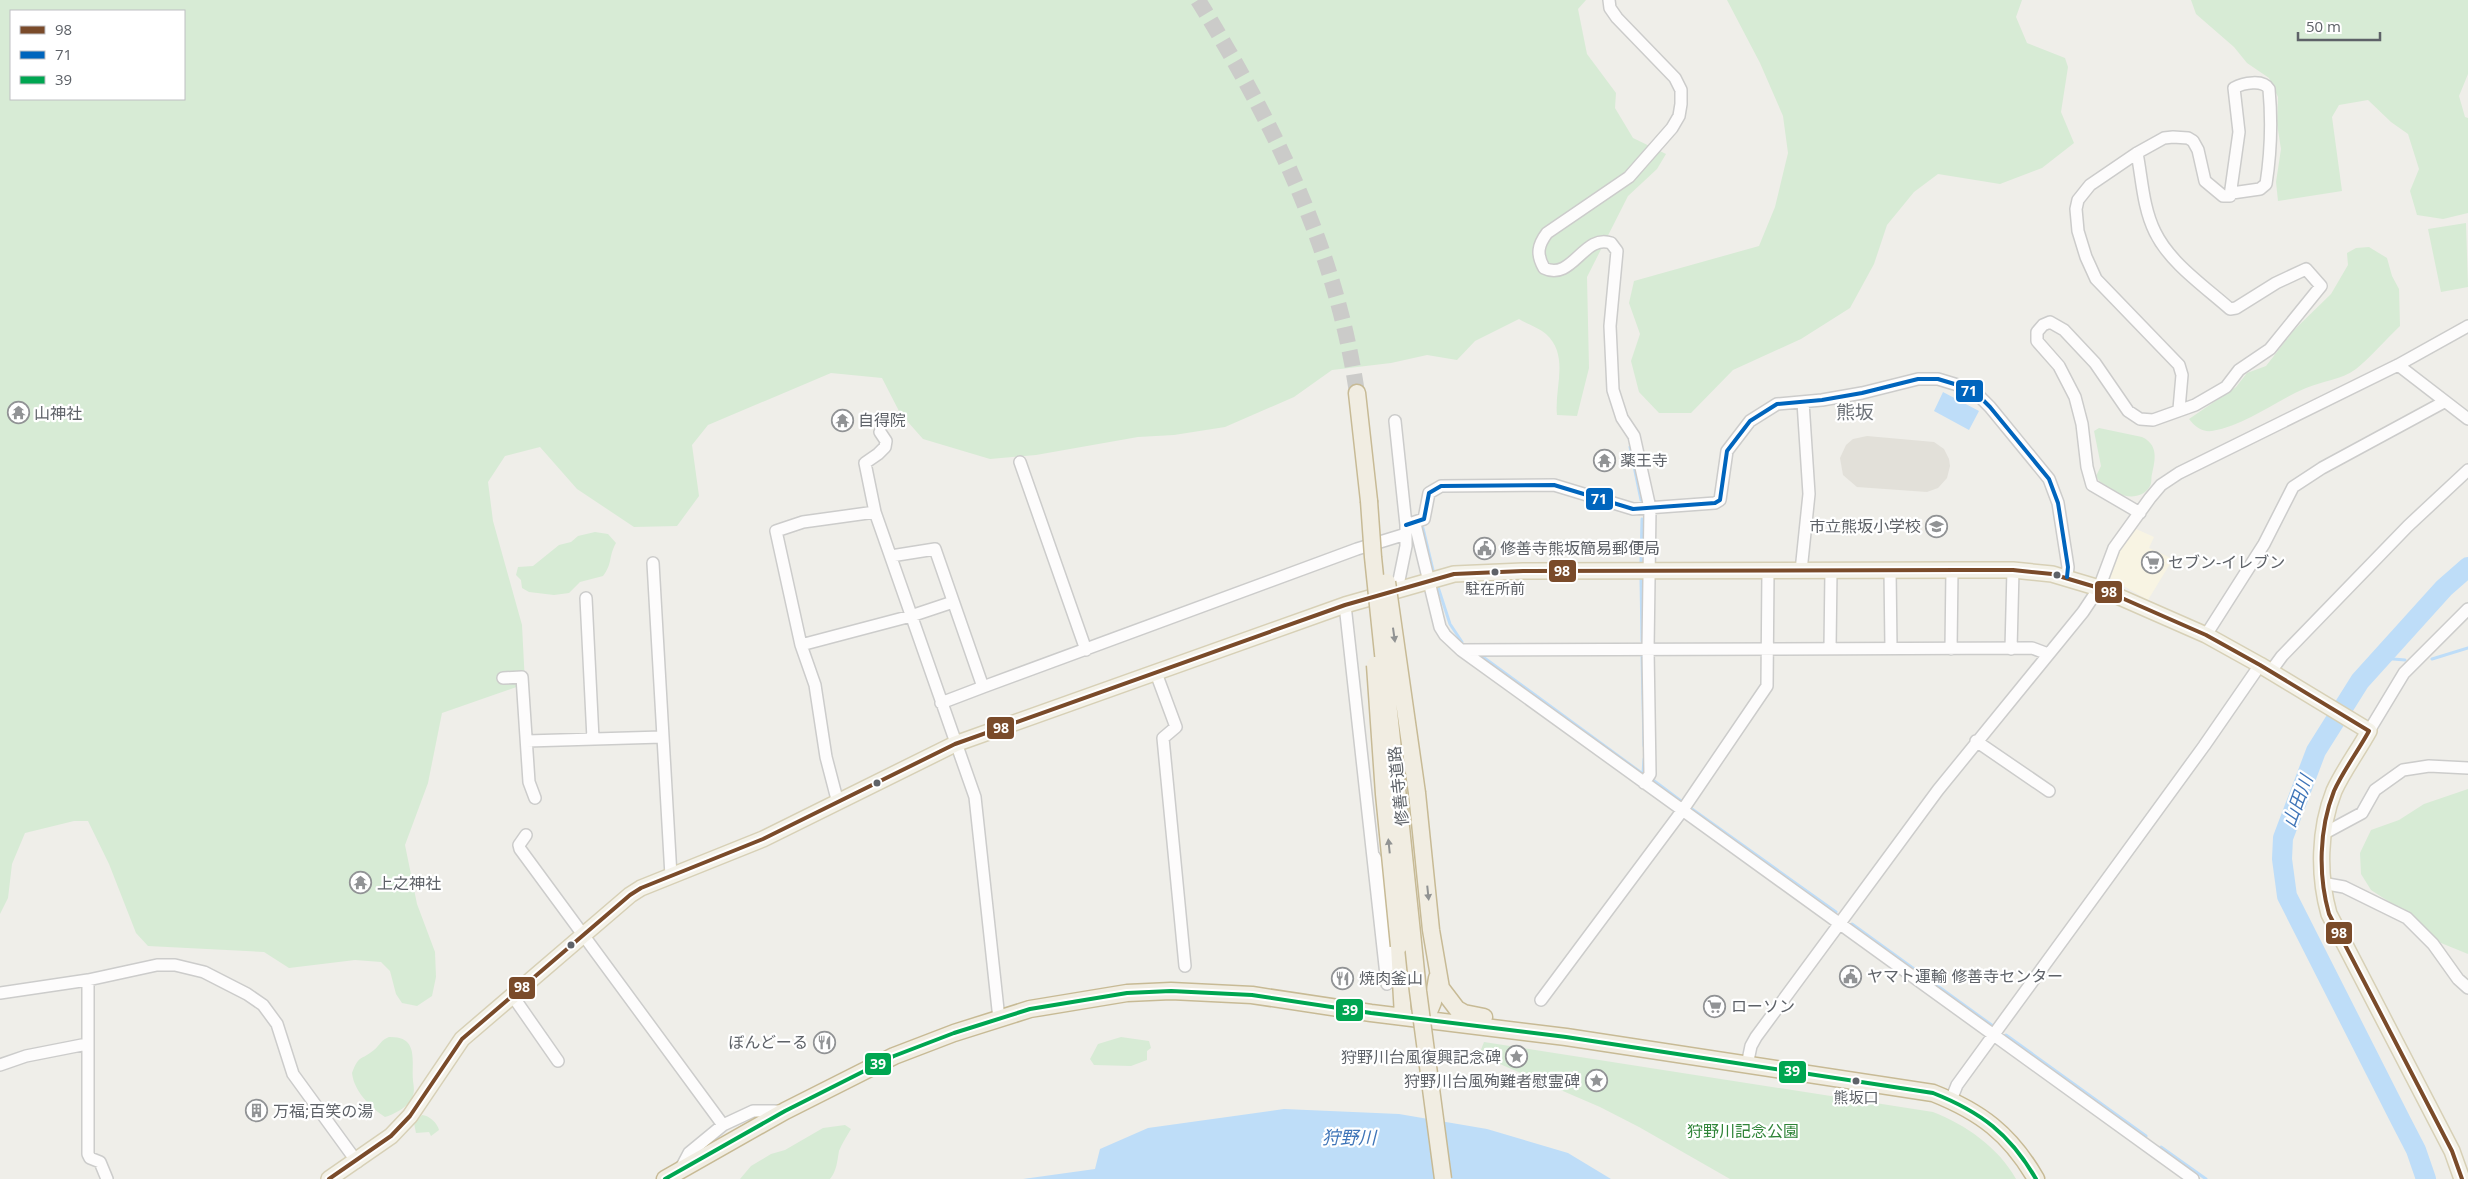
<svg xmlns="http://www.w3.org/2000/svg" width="2468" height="1179" viewBox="0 0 2468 1179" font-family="'Open Sans','Noto Sans JP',sans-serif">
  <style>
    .commercial { fill: #f8f4e3 }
    .education { fill: #e2e0d9 }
    .green { fill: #d7ebd5; fill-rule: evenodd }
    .water { fill: #beddf8 }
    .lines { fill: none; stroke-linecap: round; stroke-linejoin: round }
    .stream { stroke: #beddf8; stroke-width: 3 }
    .river { stroke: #beddf8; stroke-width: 20 }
    .highway-tunnel { stroke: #cbcbc9; stroke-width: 16; stroke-dasharray: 16 8; stroke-linecap: butt }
    .minor-casing { stroke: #cccccb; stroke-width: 14 }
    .major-casing { stroke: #d7d0b6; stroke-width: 18 }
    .highway-casing { stroke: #c7ba95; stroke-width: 19 }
    .minor { stroke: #fdfcfc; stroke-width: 11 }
    .major { stroke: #f4f2e9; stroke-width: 15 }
    .highway { stroke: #f1ede2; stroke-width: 16 }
    .highway-bridge-casing { stroke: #c7ba95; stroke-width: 19; stroke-linecap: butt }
    .highway-bridge { stroke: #f1ede2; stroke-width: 16 }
    .bus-1-casing { stroke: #fff; stroke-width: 8 }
    .bus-2-casing { stroke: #fff; stroke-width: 8 }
    .bus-3-casing { stroke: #fff; stroke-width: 8 }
    .bus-1 { stroke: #7a4b2a; stroke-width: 4 }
    .bus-2 { stroke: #0065bd; stroke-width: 4 }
    .bus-3 { stroke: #00a651; stroke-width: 4 }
    .oneway { fill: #919393 }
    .bus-dot { fill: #5e6268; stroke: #fff; stroke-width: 2 }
    .labels { text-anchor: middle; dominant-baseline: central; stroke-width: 4.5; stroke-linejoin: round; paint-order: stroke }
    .bus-label { font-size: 15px; fill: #5e6268; stroke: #fff }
    .poi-label { font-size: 16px; fill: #5e6268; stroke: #fff; text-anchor: start }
    .street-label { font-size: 16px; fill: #5e6268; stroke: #fff }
    .park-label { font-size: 16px; fill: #308438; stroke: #fff }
    .water-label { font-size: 18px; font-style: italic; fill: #3f75b8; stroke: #fff }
    .quarter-label { font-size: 19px; fill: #6f747a; stroke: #fff }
    .line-badge { stroke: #fff; stroke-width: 2 }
    .badge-label { font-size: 14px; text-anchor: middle; font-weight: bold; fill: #fff }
  </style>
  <rect width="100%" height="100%" fill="#efeee9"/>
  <path class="commercial" d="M2134,528L2154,537L2149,548L2173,559L2148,600L2108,577L2118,549Z"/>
  <path class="education" d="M1867,436L1934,442L1944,449L1949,459L1950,466L1947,478L1938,488L1927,492L1857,487L1843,475L1840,458L1846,445L1853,439Z"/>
  <path class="green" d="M0,0H1586L1578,9L1587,54L1616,93L1615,108L1633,138L1666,154L1657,169L1628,196L1587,277L1589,368L1577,416L1557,415C1554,388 1570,356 1546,334C1539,328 1527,324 1519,319L1475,341L1457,360L1427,355L1391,363L1332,370L1294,397L1225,427L1174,435L1138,437L1036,455L990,459L923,439L900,413L882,378L831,373L708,425L692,445L699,496L677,526L634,527L577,489L540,447L505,456L488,482L493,521L522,625L525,684L442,713L428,783L405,845L417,904L435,952L436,977L432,996L417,1006L402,1003L396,994L390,971L381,962L355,960L289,968L264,952L148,946L136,933L109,864L88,821H74L25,833L12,864L8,898L0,914ZM11,11H184V99H11Z
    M1727,0H2022L2016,17L2027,43L2065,58L2068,67L2061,112L2074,143L2042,168L2000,184L1938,174L1914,192L1887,225L1874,264L1850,308L1801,339L1733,370L1691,413H1659L1639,392L1631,361L1640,334L1629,303L1634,281L1759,246L1775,207L1788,153L1783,116L1760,63Z
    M2191,0H2468V74L2459,96L2465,117L2468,118V213L2443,219L2417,215L2410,191L2419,169L2408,134L2391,122L2368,100L2339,105L2332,117L2342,191L2278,201L2276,182L2281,149L2277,124L2278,97L2269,78L2247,63L2234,47L2196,14Z
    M2466,223L2468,287L2441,292L2428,229Z
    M2369,247L2387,258L2392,276L2399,289L2400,326C2386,339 2370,358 2356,369C2341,380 2322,381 2306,388C2275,401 2246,425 2212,431C2202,432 2195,427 2189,419L2236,387L2247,373L2266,366L2294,330L2331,294L2348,265L2347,253L2356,248Z
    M2099,428L2142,437C2159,445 2155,460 2152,474C2151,477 2152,483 2150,486C2142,501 2120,498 2109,488C2104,483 2100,484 2096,476L2101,466L2094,431Z
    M595,532L608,534L616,543C608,557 613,563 603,576L580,582L569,593L554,595L529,592L522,588L521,580L516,575L518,567L533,566L559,545L571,542L578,536Z
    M2468,789V954L2441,943L2414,918L2371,890L2361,874L2360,853L2371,830L2399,820L2424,804Z
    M389,1037C420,1036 411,1062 413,1081C414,1088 415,1092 411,1100C407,1107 393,1115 385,1117C370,1107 354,1091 352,1073C359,1054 361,1061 374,1050C380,1045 381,1040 389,1037Z
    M1121,1037L1149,1041L1151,1048L1147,1051V1060L1131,1066L1094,1065L1090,1059L1098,1044Z
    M1484,1042L1933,1112C1966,1125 1998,1147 2016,1179H1730L1639,1127L1600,1107L1479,1055Z
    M422,1115C429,1115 438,1124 439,1130L431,1136L429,1132L416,1133L414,1123Z
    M845,1125L851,1129C847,1136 842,1143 839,1151C837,1162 837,1170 830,1179H740L751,1166L771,1154L785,1150L823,1128Z"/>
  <path class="water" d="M1943,392L1979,411L1969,430L1934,411Z
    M1284,1109L1399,1114L1487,1129L1568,1153L1611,1179H1023L1095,1169L1100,1149L1148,1128Z"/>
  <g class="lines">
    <path class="stream" d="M1630,447L1641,500
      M1423,528L1433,570
      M1641,562L1642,519
      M1641,579L1642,641
      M1438,587L1450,624L1462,642
      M1642,656L1644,746
      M1483,657L1643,774
      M2381,658L2405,660
      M2432,659L2468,648
      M1643,773L1644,759
      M1653,780L1681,801
      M1692,809L1836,912
      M1852,924L1993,1026
      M2006,1035L2146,1136
      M2161,1147L2206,1179"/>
    <path class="river" d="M2426,1179L2416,1150L2401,1121L2287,896L2282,859L2283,838L2316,751L2360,681L2444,588L2468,567"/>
    <path class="highway-tunnel" d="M1198,0C1273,122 1336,249 1357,393"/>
    <defs>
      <path id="minor" d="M1609,0L1610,8L1617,18L1675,78L1681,90V104L1679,116L1672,128L1629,177L1547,233C1538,245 1536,254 1544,268C1572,282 1584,233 1611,243L1617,251L1610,326L1613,390L1622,418L1634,436L1650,508L1648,649L1650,774L1644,783
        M2137,153C2142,179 2143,208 2155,232C2170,263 2204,286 2230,309L2236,308L2276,283L2306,269L2321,286L2270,349L2239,370L2226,387L2195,405L2153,420L2140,419L2128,411L2095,363L2064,330L2050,322L2043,325L2037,332V341L2059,366L2075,397L2082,424L2087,467L2092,485L2140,513
        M2398,365L2468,419
        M2179,409L2182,375L2179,365L2096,279L2086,257L2078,231L2076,209L2078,200L2090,185L2137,153L2164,138L2173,137L2188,138L2193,141L2198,150L2205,181L2223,196H2230L2239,132L2234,88C2243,83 2263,79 2269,89C2272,122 2271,152 2266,184L2260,189L2232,193
        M1395,421L1406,525V546L1397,590
        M880,432L886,441L885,447L878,454L865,463L875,512L975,797L999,1019
        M1020,462L1086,650
        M1415,524L1440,627L1445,635L1461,650L2193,1179
        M1406,525L1424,519L1429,493L1441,486L1554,485L1633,509L1715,503L1720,500L1727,451L1750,421L1777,404L1822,400L1862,393L1918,379H1938L1961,386L1980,397L1990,407L2049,479L2058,503L2068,567L2067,577
        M891,556L935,549L983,687L1357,549L1406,534
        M653,563L671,876
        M1890,570L1891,648
        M1801,571L1809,494L1803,402
        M586,598L593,739
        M1345,605L1387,984
        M2206,635L2264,544L2293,487L2322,468L2444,402
        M801,645L911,616L953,602
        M1830,648L1831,571
        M1951,649L1952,570
        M2011,649L2013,570
        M1461,650L2032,648L2048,654
        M2271,671L2282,656L2408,526L2468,470
        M1156,673L1176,727L1163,738L1185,966
        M503,678L522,677L529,782L535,798
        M941,703L983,687
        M2369,731L2404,673L2468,609
        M527,741L662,737
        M1976,741L2049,791
        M838,803L826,757L815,685L801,645L776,531L803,522L875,512
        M2323,834L2362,813L2375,790L2403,770L2429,766L2468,768
        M526,835L519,845L520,849L723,1125
        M1374,856L1383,871L1392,963L1398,970
        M2322,883L2344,887L2407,918L2433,944L2458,979L2468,988
        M88,980V1154L90,1158L100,1162L107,1179
        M0,993L88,980L157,965H175L204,972L247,994L263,1005L277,1024L293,1074L357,1162
        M512,995L558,1061
        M1541,1000L1682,811L1767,686L1768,571
        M0,1065L26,1056L87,1044
        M1747,1065L1751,1046L1756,1037L1938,790L2083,612L2099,588L2114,548L2150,498L2161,485L2179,473L2398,365L2468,326
        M1951,1100L1957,1085L2204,746L2260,665
        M680,1170L689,1153L723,1125L753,1111H785"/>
      <path id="major" d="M329,1179L391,1136L410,1116L462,1039L630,895L641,888L763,839L955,744L1345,605L1454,574L1523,571L1961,570H2013L2052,574L2099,588L2206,635L2260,665L2369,731C2358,751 2343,771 2334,791C2319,829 2318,875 2329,914L2452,1151L2462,1179"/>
      <path id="highway" d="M1357,393L1369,501
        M1417,793L1431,930L1441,988L1457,1009L1464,1013L1484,1017
        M1399,946L1403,1016
        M1426,1019L1433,1002L1437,978
        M665,1179L785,1111L894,1056L954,1033L1030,1009L1127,993L1171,991L1252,995L1371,1013L1566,1037L1933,1093C1981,1112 2010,1134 2036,1179"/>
    </defs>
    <use href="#minor" class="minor-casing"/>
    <use href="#major" class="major-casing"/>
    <use href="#highway" class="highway-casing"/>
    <use href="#minor" class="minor"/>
    <use href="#major" class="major"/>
    <use href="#highway" class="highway"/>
    <defs>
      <path id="highway-bridge" d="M1369,501L1373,557L1418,991L1443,1179
        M1387,582L1417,793
        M1375,665L1384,794L1399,946"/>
    </defs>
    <use href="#highway-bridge" class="highway-bridge-casing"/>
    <use href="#highway-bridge" class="highway-bridge"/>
    <defs>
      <path id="bus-1" d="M329,1179L391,1136L410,1116L462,1039L630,895L641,888L763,839L955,744L1345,605L1454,574L1523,571L1961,570H2013L2052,574L2099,588L2206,635L2260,665L2369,731C2358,751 2343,771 2334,791C2319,829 2318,875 2329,914L2452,1151L2462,1179"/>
      <path id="bus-2" d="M1406,525L1424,519L1429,493L1441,486L1554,485L1633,509L1715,503L1720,500L1727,451L1750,421L1777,404L1822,400L1862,393L1918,379H1938L1961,386L1980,397L1990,407L2049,479L2058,503L2068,567L2067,577"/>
      <path id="bus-3" d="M665,1179L785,1111L894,1056L954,1033L1030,1009L1127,993L1171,991L1252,995L1371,1013L1566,1037L1933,1093C1981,1112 2010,1134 2036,1179"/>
    </defs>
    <use href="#bus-1" class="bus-1-casing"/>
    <use href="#bus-2" class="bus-2-casing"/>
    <use href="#bus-3" class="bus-3-casing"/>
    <use href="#bus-1" class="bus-1"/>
    <use href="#bus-2" class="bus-2"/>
    <use href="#bus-3" class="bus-3"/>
  </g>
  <defs><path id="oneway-solid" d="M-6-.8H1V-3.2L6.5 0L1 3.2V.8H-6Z" transform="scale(1.25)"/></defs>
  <g class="oneway">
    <use href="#oneway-solid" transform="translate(1394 635) rotate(82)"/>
    <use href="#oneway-solid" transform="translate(1389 846) rotate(-96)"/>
    <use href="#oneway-solid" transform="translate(1428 893) rotate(84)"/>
  </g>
  <defs>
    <symbol id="temple-ring" viewBox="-11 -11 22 22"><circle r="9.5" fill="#fff" stroke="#919395" stroke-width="1.5"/><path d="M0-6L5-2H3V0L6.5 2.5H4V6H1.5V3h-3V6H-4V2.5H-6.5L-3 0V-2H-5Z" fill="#919395"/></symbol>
    <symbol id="school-ring" viewBox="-11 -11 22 22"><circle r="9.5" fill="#fff" stroke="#919395" stroke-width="1.5"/><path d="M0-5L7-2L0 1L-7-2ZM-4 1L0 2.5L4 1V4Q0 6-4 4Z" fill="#919395"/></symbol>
    <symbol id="civic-ring" viewBox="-11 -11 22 22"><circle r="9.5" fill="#fff" stroke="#919395" stroke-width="1.5"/><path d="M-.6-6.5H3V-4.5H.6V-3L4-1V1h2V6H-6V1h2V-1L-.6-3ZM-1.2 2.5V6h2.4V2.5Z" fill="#919395"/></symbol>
    <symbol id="supermarket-ring" viewBox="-11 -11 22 22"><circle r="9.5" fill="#fff" stroke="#919395" stroke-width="1.5"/><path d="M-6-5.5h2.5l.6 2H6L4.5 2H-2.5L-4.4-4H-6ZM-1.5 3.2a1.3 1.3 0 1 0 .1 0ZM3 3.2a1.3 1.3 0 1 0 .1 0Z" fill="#919395"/></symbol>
    <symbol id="restaurant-ring" viewBox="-11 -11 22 22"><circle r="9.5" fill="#fff" stroke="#919395" stroke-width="1.5"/><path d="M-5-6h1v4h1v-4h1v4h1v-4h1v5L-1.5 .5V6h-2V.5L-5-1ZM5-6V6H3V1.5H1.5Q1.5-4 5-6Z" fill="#919395"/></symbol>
    <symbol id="sight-ring" viewBox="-11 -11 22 22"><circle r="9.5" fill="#fff" stroke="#919395" stroke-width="1.5"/><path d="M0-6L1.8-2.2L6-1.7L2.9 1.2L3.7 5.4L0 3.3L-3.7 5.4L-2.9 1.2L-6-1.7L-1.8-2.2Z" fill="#919395"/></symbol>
    <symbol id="building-ring" viewBox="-11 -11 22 22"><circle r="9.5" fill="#fff" stroke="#919395" stroke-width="1.5"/><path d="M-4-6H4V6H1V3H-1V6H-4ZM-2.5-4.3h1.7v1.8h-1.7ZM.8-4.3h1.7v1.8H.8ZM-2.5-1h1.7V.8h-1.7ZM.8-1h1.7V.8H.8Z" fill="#919395"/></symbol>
  </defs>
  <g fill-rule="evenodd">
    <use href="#temple-ring" x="6" y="400" width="25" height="25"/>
    <use href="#temple-ring" x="830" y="408" width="25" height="25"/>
    <use href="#temple-ring" x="1592" y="448" width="25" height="25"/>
    <use href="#school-ring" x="1924" y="514" width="25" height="25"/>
    <use href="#civic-ring" x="1472" y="536" width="25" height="25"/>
    <use href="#supermarket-ring" x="2140" y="550" width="25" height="25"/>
    <use href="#temple-ring" x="348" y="870" width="25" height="25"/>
    <use href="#civic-ring" x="1838" y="964" width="25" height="25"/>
    <use href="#restaurant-ring" x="1330" y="966" width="25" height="25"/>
    <use href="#supermarket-ring" x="1702" y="994" width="25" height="25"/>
    <use href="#restaurant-ring" x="812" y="1030" width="25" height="25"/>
    <use href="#sight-ring" x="1504" y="1044" width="25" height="25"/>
    <use href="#sight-ring" x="1584" y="1068" width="25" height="25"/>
    <use href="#building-ring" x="244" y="1098" width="25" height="25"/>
  </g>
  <g class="bus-dot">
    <circle cx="1495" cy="572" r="4.5"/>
    <circle cx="2057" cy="575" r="4.5"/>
    <circle cx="877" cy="783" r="4.5"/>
    <circle cx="571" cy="945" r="4.5"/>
    <circle cx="1856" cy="1081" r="4.5"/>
  </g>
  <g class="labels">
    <g class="bus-label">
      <text x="1495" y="588">駐在所前</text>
      <text x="1856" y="1097">熊坂口</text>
    </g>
    <g class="poi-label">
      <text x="34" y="413">山神社</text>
      <text x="858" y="420">自得院</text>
      <text x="1620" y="460">薬王寺</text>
      <text x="1921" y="526" text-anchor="end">市立熊坂小学校</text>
      <text x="1500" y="548">修善寺熊坂簡易郵便局</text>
      <text x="2168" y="562">セブン-イレブン</text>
      <text x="377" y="883">上之神社</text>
      <text x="1867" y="976">ヤマト運輸 修善寺センター</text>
      <text x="1359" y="978">焼肉釜山</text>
      <text x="1731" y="1006">ローソン</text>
      <text x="808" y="1042" text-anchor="end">ぼんどーる</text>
      <text x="1501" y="1057" text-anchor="end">狩野川台風復興記念碑</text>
      <text x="1580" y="1081" text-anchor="end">狩野川台風殉難者慰霊碑</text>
      <text x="273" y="1111">万福;百笑の湯</text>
    </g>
    <g class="street-label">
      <text transform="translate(1398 786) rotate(-96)">修善寺道路</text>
    </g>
    <g class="park-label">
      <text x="1743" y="1131">狩野川記念公園</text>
    </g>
    <g class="water-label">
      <text transform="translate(2297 801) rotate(-70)">山田川</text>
      <text x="1349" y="1137">狩野川</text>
    </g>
    <g class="quarter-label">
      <text x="1855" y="412">熊坂</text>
    </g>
  </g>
  <g class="line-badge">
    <rect x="1955" y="379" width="29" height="24" rx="5" fill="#0065bd"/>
    <rect x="1585" y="487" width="29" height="24" rx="5" fill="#0065bd"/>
    <rect x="1548" y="559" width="29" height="24" rx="5" fill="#7a4b2a"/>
    <rect x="2094" y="580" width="29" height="24" rx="5" fill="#7a4b2a"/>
    <rect x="986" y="716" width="29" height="24" rx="5" fill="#7a4b2a"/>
    <rect x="2325" y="921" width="28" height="24" rx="5" fill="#7a4b2a"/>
    <rect x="508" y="976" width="28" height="24" rx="5" fill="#7a4b2a"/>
    <rect x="1335" y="998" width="29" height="24" rx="5" fill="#00a651"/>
    <rect x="864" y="1052" width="28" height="24" rx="5" fill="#00a651"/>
    <rect x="1778" y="1060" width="29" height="24" rx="5" fill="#00a651"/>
  </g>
  <g class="badge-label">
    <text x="1969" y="396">71</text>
    <text x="1599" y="504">71</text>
    <text x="1562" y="576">98</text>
    <text x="2109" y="597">98</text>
    <text x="1001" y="733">98</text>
    <text x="2339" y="938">98</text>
    <text x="522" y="992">98</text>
    <text x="1350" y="1015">39</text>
    <text x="878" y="1069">39</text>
    <text x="1792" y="1076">39</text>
  </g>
  <rect x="10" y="10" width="175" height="90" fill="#ffffff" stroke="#bfc0c3"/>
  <rect x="20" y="26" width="25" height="8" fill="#7a4b2a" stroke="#bfc0c3"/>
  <text x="55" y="35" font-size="15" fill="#5e6268">98</text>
  <rect x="20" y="51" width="25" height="8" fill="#0065bd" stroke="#bfc0c3"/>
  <text x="55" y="60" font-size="15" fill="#5e6268">71</text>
  <rect x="20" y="76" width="25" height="8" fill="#00a651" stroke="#bfc0c3"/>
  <text x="55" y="85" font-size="15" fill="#5e6268">39</text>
  <path d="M2298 32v8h82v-8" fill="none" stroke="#5e6268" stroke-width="2.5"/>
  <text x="2306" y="32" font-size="15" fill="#5e6268" stroke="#ffffff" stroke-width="4" paint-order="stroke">50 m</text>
</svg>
